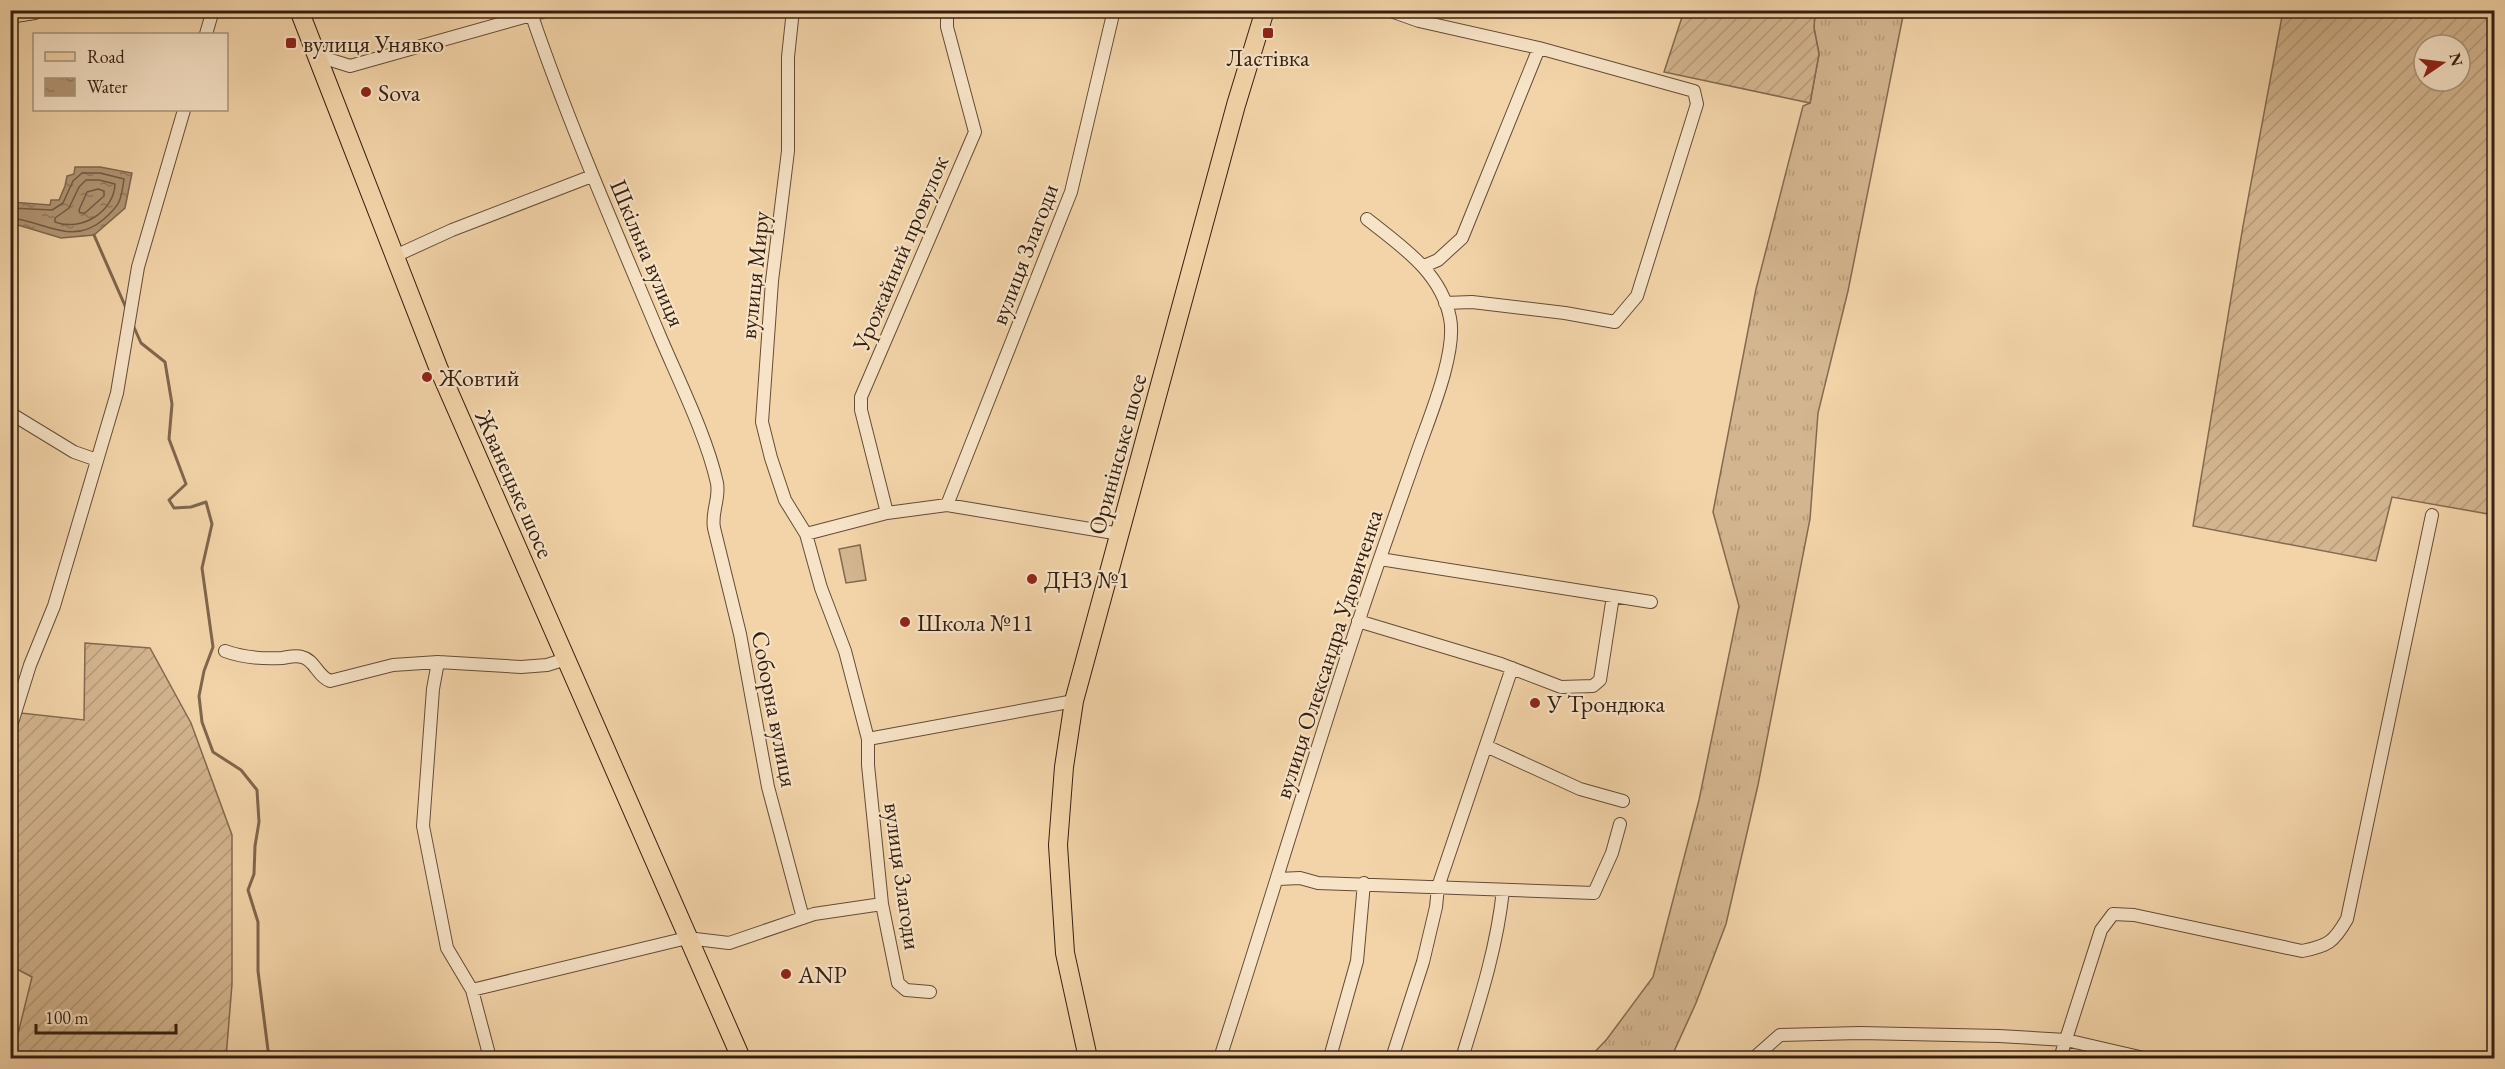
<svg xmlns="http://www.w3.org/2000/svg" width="2505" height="1069" viewBox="0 0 2505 1069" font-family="'EB Garamond',serif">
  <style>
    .grass { fill: url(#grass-tufts); stroke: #846a50; stroke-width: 1.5 }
    .garden { fill: url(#garden-furrows); stroke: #846a50; stroke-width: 1.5; fill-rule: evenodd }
    .pitch { fill: #d3b58f; stroke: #846a50; stroke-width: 1.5 }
    .water { fill: url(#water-ripples); stroke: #80664d; stroke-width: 1.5 }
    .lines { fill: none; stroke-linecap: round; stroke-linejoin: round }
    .shore { stroke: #735a43; stroke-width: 1.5 }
    .stream { stroke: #80664d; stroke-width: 3 }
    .minor-casing { stroke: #644c37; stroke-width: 14 }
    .primary-casing { stroke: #341e11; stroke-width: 20 }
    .minor { stroke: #f7e3c7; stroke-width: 12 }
    .primary { stroke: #f3d4a9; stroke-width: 18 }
    .poi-dot { fill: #8f2418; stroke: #f7e3c7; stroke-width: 2 }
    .labels { text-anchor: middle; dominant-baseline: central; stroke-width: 4.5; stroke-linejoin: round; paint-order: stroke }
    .poi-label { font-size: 24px; fill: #341e11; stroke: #f7e3c7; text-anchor: start }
    .street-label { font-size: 24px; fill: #341e11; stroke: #f7e3c7 }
  </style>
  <defs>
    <pattern id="grass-tufts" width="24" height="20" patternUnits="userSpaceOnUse" patternTransform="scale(1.5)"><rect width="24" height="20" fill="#d3b58f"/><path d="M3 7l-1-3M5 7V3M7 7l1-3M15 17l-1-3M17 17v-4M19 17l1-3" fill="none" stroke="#b69b7a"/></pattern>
    <pattern id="garden-furrows" width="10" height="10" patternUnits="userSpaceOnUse" patternTransform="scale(1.5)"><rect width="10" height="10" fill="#d3b58f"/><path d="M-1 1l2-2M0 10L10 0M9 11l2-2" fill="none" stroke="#b69b7a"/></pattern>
    <pattern id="water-ripples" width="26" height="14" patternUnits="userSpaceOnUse" patternTransform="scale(1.5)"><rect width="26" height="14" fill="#b29675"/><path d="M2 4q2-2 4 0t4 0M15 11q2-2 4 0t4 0" fill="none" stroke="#927a5f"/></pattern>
  </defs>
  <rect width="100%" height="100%" fill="#f3d4a9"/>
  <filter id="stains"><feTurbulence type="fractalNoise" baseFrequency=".00333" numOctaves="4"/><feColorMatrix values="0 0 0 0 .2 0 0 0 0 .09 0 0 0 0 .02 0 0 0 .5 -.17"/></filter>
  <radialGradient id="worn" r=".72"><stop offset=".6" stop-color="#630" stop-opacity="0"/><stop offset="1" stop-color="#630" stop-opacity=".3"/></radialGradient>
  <path class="grass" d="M1815,11H1904L1848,291L1818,413L1810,519L1758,785L1726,924L1696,1003L1671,1058H1589L1607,1039L1653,977L1699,800L1739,606L1713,512L1756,289L1803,106L1810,103L1819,54L1814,28Z"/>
  <path class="garden" d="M1684,11H1815L1814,28L1819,54L1810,103L1664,72Z
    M2283,11H2494V515L2392,497L2376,561L2193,526L2243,226ZM2424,45H2460V81H2424Z
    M85,643L150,648L191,723L232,835V984L226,1058H12L32,977L11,966L10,746L21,713L84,720Z"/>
  <path class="pitch" d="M860,545L866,580L846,583L839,549Z"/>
  <path class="water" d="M75,167H100L132,173L125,208L94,235L61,238L11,223V202L50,205L51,200H59L65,186L67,176L74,174Z"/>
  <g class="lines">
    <path class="shore" d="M99,180L115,184C114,212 81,232 55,222V218L69,208L79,187L86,180Z
      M98,189L104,191V196L85,213H80L79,210L87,192Z
      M10,208L52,210L63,203L73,181L82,173H100L124,179C121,201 120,205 104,219C72,247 45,221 10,218"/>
    <path class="stream" d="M94,235L126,308
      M133,325L141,343L165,362L172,404L169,439L186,484L169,500L174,508L191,507L206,502L212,524L202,568L213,647L204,671L199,696L202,722L213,752L241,770L257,790L259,822L255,846L254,874L248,890L258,922V971L269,1058"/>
    <defs>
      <path id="minor" d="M793,10L788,57V151L772,281L762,422L771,458L785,500L806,534L821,588L845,651L868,739V765L882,904L898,983L906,990L930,992
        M1388,10L1419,21L1539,48L1694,91L1697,104L1637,296L1615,322L1565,313L1472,302L1445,303
        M532,16C569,124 615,229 659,334C678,379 707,437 717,483C720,499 711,512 714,528L740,634L768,787L803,918
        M206,34L213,10
        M318,56L350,66L549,10
        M395,256L452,230L592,176
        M1424,266L1438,260L1462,238L1539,48
        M10,413L74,452L97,460
        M947,505L1071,192L1114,10
        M887,513L861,410V397L975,132L947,27V10
        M806,534L887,513L947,505L1120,534
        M1380,559L1651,602
        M1358,621L1501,664L1561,687L1593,686L1600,680L1613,596
        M225,651C244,658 262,659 282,658C289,657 295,655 302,657C315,660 317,676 330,681L393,665L438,662L521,667L547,665L566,659
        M438,662L433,689L423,826L447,948L472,990L490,1058
        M10,729L30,665L54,606L117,393L138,267L184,110
        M868,739L1074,701
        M1486,746L1580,789L1623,801
        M1278,879L1300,878L1318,883L1594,893L1612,853L1620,824
        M472,990L687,938L729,943L814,914L882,904
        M1330,1057L1357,961L1364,883
        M1220,1058C1267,913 1310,767 1358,623C1377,565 1398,507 1418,450C1430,416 1457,352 1450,318C1441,272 1401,246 1367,219
        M1392,1058L1423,962L1436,907L1438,887L1512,668
        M1462,1058C1479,1003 1497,948 1503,890
        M1754,1058L1780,1035L1860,1033L1999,1036L2066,1040L2144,1058
        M2060,1058L2101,930L2113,914L2134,915L2302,951C2328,946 2334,942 2347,919L2432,515"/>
      <path id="primary" d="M299,10L438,367L741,1058
        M10,14L35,10
        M1088,1058L1065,953L1058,845L1064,767L1074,701L1236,105L1265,10"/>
    </defs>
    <use href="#minor" class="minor-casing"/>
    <use href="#primary" class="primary-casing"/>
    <use href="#minor" class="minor"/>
    <use href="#primary" class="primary"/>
  </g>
  <g class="poi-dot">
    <rect x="1262" y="27" width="12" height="12" rx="3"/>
    <rect x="285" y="37" width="12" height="12" rx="3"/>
    <circle cx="366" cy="92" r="6"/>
    <circle cx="427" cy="377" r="6"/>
    <circle cx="1032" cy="579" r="6"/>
    <circle cx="905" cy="622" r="6"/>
    <circle cx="1535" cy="703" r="6"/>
    <circle cx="786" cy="974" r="6"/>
  </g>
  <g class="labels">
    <g class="poi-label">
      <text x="303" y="43">вулиця Унявко</text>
      <text x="1268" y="57" text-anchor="middle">Ластівка</text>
      <text x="378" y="92">Sova</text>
      <text x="439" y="377">Жовтий</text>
      <text x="1044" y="579">ДНЗ №1</text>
      <text x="917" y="622">Школа №11</text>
      <text x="1547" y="703">У Трондюка</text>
      <text x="798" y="974">ANP</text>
    </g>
    <g class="street-label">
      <text transform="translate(648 253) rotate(67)">Шкільна вулиця</text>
      <text transform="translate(900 253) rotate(-67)">Урожайний провулок</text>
      <text transform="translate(1024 254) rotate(-69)">вулиця Злагоди</text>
      <text transform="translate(754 275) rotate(-84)">вулиця Миру</text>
      <text transform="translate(1117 454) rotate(-75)">Оринінське шосе</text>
      <text transform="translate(515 484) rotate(66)">Жванецьке шосе</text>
      <text transform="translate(1328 654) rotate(-72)">вулиця Олександра Удовиченка</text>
      <text transform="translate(775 709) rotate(79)">Соборна вулиця</text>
      <text transform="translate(903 876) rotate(82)">вулиця Злагоди</text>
    </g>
  </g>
  <rect width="2505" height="1069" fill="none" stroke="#f3d4a9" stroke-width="36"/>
  <rect x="12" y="12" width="2481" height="1045" fill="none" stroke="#341e11" stroke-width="3"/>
  <rect x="18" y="18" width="2469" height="1033" fill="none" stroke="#341e11" stroke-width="1.5"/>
  <rect x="33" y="33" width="195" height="78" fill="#f7e3c7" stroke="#a9947e" stroke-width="1.5"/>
  <rect x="45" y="52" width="30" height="9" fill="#f3d4a9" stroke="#a9947e" stroke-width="1.5"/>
  <text x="87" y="63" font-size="18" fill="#341e11">Road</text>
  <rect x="45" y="78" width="30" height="18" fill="url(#water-ripples)" stroke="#a9947e" stroke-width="1.5"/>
  <text x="87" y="93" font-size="18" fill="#341e11">Water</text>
  <g transform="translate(2442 63) rotate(76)"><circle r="28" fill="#f7e3c7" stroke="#a9947e" stroke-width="1.5"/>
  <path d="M0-4.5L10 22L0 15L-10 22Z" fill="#8f2418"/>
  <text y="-9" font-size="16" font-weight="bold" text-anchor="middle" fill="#341e11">N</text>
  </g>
  <path d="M36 1024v9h140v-9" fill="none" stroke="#341e11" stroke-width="3"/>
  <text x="45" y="1024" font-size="18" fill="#341e11" stroke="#f7e3c7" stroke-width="4.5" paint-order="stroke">100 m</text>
  <rect width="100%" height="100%" filter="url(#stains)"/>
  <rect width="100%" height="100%" fill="url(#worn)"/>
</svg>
